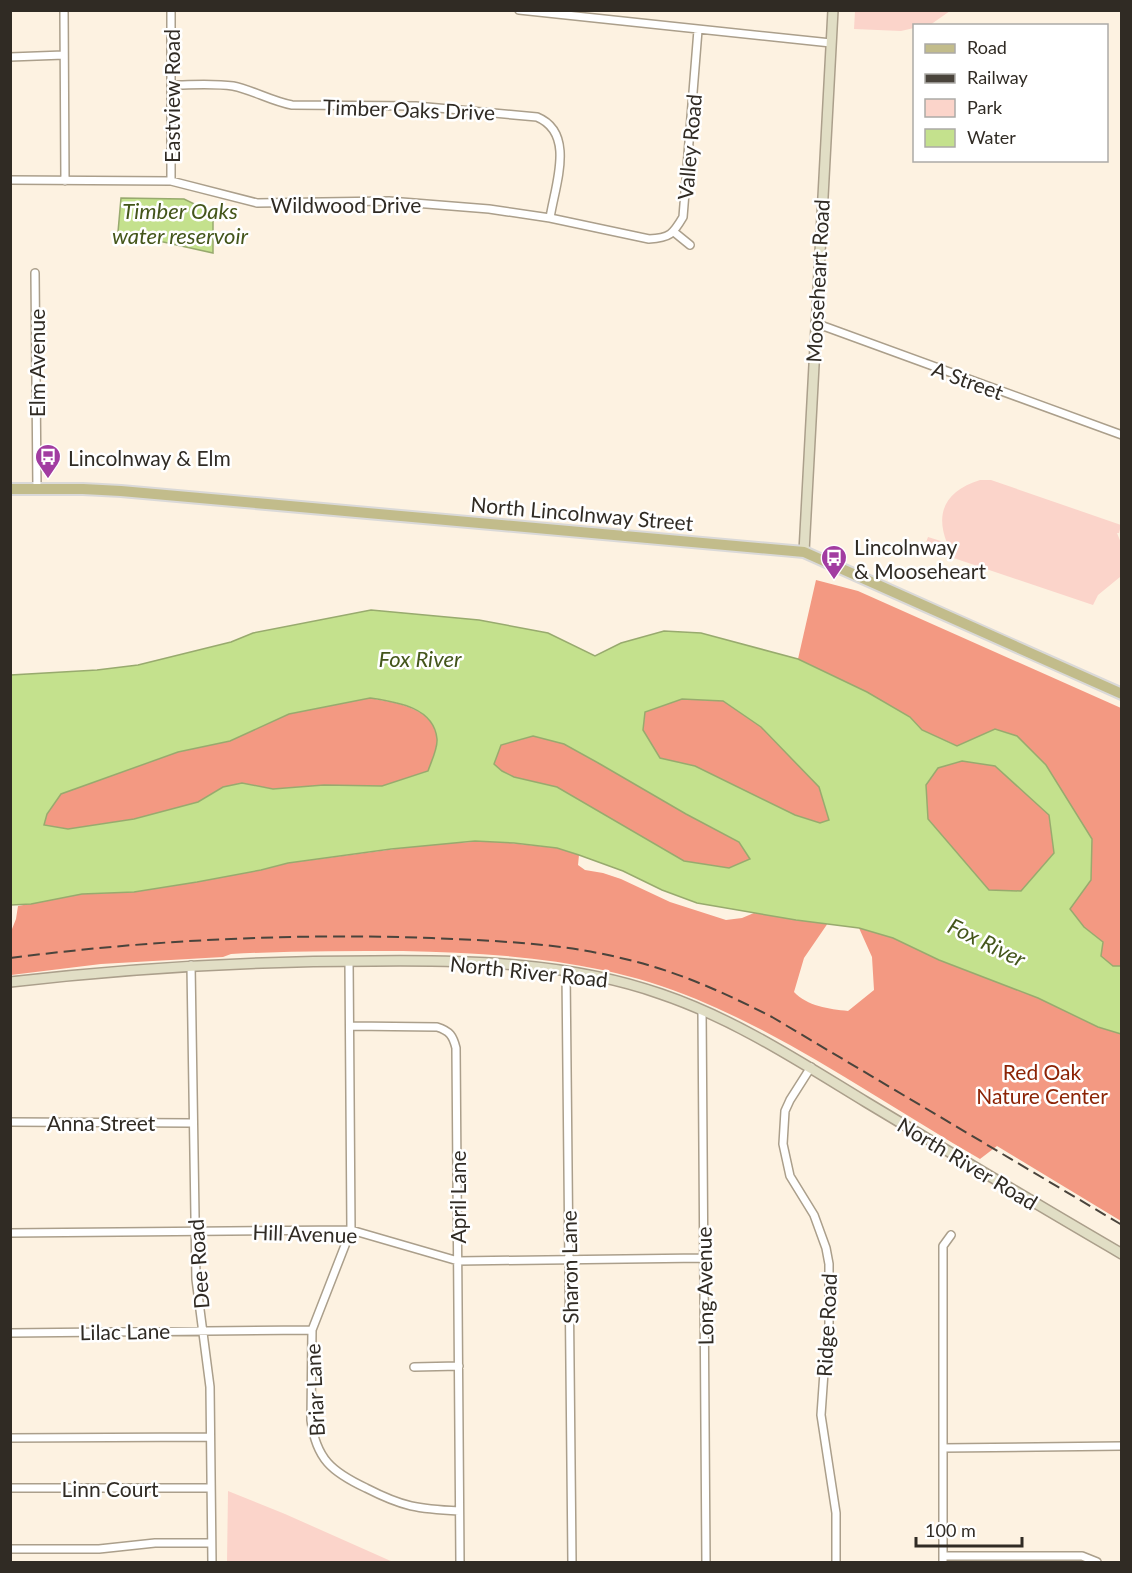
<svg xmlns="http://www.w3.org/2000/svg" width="1132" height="1573" viewBox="0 0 1132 1573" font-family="Lato,sans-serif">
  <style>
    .green { fill: #fbd4ca }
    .forest { fill: #f39982 }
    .water { fill: #c4e18d; stroke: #98aa6e; stroke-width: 1.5; fill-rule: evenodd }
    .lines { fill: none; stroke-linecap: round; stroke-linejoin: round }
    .minor-casing { stroke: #ab9f8b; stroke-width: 10 }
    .secondary-casing { stroke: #ab9f8b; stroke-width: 12 }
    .primary-casing { stroke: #dad9d8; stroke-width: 14 }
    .minor { stroke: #fff; stroke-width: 7 }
    .secondary { stroke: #e1dec5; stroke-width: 9 }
    .primary { stroke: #c2bc8b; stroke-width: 10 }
    .rail { stroke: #4a443c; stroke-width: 2; stroke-dasharray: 12 6; stroke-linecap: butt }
    .labels { text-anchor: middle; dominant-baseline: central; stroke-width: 5; stroke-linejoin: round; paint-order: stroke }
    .street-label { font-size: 21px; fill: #302b24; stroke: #fff }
    .poi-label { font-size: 21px; fill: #302b24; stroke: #fff; text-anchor: start }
    .park-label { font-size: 21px; fill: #8c2406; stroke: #fff }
    .water-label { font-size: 22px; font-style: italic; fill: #44561b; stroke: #fff }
  </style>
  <rect width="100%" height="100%" fill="#fdf2e1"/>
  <path class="green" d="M855,11V10L950,11L930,25L914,26V28L901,31L854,29Z
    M980,480H991L1121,525L1119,533H1117L1121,543V574L1120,577L1098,595L1093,605L924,548L928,537L947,543C934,510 948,490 980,480Z
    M228,1491L285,1514L393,1562H227Z"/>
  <path class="forest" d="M816,580L858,591L1121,708V966H1113L1100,956L1103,942L1084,927L1069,909L1091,880L1046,765L1017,736L995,729L958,746L922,730L910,717L867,692L798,659Z
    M370,698C396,703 434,707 437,739C438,748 431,762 428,771L382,786L324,785L273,789L242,783L223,787L198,802L134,819L68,829L44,826L47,814L60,794L178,752L230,741L289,714Z
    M682,699L723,701L761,727L819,787L829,820L820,823L795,815L695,766L660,758L643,730L645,712Z
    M533,736L564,744L600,764L686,814L739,842L751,859L729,868L684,861L557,787L514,777L502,771L494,764L501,745Z
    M962,761L995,766L1049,815L1054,853L1021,891L989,890L928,819L926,785L938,768Z
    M492,841L557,848L579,855L578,865L585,870L603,873L621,879L670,902L726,920L742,918L754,913L828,923L804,958L794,992C807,1006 829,1009 848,1011L874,990L872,957L859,928L893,938L939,960L1038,998L1098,1027L1121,1034V1221L997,1146L980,1159C886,1105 797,1041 696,999C604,960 502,953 403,951C346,951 288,951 231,954L223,957L101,964L11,975L10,934L16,919L18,906L82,894L134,892L197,882L261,870L288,863L433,844Z"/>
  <path class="water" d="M121,198L184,199L213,213V253L118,232Z
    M371,610L479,620L548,633L595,656L621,643L664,631L701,633L798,659L867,692L910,717L922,730L957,746L995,729L1017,736L1046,765L1092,839L1091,880L1070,909L1084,927L1103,942L1101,956L1113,966H1121V1034L1098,1027L1038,998L939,960L893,938L859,928L796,920L697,903L662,890L623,871L579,855L557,848L514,843L475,841L391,849L288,863L261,870L197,882L134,892L82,894L31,904L11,905V675L97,670L138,665L231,642L253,633ZM370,698C396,702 434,707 437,739C438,748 431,762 428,771L382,786L324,785L273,789L242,783L223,787L198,802L134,819L68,829L44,825L47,814L61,794L178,752L230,741L289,714ZM682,699L723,701L761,727L819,787L829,820L820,823L795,815L695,766L660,758L643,730L645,712ZM533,736L564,744L600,764L686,814L739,842L750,859L729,868L684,861L557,787L514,777L502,771L494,764L501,745ZM962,761L995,766L1049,815L1054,853L1021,891L989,890L928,819L926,785L938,768Z"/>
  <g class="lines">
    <defs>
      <path id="minor" d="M64,10L65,181
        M171,10V181
        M519,10L831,43
        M10,57L64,55
        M171,85C191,85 213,83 233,86C253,90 271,101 292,105L416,106L537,117C576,133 555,185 550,218
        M10,180L171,181L257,203L389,201L489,209L550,218L649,239C670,238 673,234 683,217L698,30
        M674,232L690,245
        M35,273L37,489
        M815,323L1122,435
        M349,961L351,1230L312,1330L311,1420C316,1459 332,1472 366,1488C403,1507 418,1509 459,1511
        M191,965L196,1279L210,1387L212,1562
        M566,971L572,1562
        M702,1010L706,1562
        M350,1026L437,1027C450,1031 453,1036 456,1048L460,1562
        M811,1067L790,1100L785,1111L783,1144L790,1176L814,1215L826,1248L829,1264V1344L824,1372L821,1415L836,1513V1562
        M10,1122L192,1123
        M10,1233L351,1230L458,1261L703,1258
        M10,1333L312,1330
        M414,1367L459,1366
        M10,1438L210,1437
        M943,1448V1246L951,1235
        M10,1488H210
        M10,1549H99L155,1543H211
        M943,1556H1082L1097,1562
        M943,1562V1448L1122,1446"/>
      <path id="secondary" d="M804,552L833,10
        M10,982C131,968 251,961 373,961C468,960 570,962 661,994C735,1019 800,1062 866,1102C951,1153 1036,1204 1122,1254"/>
      <path id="primary" d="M10,489H83L121,491L804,552L1122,694"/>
    </defs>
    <use href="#minor" class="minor-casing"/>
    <use href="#secondary" class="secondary-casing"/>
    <use href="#primary" class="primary-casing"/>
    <use href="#minor" class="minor"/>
    <use href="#secondary" class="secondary"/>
    <use href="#primary" class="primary"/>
    <path class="rail" d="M10,958C150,940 291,933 432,938C497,941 562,943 625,959C677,971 725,993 772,1017L1122,1225"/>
  </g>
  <defs>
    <symbol id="bus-pin" viewBox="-11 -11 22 30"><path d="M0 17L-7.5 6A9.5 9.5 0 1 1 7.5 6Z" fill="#a23ca1" stroke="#fff"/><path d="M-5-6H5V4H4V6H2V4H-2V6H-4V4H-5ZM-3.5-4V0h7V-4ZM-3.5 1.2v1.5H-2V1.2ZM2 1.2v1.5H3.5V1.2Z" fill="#fff"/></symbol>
  </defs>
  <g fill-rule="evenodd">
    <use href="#bus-pin" x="33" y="442" width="30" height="40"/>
    <use href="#bus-pin" x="819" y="543" width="30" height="40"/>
  </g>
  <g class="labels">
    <g class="street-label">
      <text transform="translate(171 96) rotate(-90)">Eastview Road</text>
      <text transform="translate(409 109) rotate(2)">Timber Oaks Drive</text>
      <text transform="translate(689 147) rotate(-85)">Valley Road</text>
      <text x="346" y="204">Wildwood Drive</text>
      <text transform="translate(817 281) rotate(-87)">Mooseheart Road</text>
      <text transform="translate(36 363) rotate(-90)">Elm Avenue</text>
      <text transform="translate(968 380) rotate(20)">A Street</text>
      <text transform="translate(582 513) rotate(5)">North Lincolnway Street</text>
      <text transform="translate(529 971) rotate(6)">North River Road</text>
      <text x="101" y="1122">Anna Street</text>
      <text transform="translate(968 1163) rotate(31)">North River Road</text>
      <text transform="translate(457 1197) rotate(-90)">April Lane</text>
      <text transform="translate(305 1233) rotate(2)">Hill Avenue</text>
      <text transform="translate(198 1264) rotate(-94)">Dee Road</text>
      <text transform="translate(569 1267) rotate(-91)">Sharon Lane</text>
      <text transform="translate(704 1286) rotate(-91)">Long Avenue</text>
      <text transform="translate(826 1325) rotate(-87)">Ridge Road</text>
      <text transform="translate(125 1331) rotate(-1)">Lilac Lane</text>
      <text transform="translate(314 1390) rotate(-93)">Briar Lane</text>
      <text x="110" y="1488">Linn Court</text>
    </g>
    <g class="poi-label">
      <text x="68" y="457">Lincolnway &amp; Elm</text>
      <text x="854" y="546">Lincolnway<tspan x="854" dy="24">&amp; Mooseheart</tspan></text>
    </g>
    <g class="park-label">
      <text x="1042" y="1071">Red Oak<tspan x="1042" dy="24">Nature Center</tspan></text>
    </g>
    <g class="water-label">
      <text x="180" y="210">Timber Oaks<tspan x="180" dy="25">water reservoir</tspan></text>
      <text x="420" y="658">Fox River</text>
      <text transform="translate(987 942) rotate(26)">Fox River</text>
    </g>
  </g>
  <rect width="1132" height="1573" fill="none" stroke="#302b24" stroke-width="24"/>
  <rect x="913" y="24" width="195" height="138" fill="#ffffff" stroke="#acaaa7" stroke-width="1.5"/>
  <rect x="925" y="44" width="30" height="9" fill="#c2bc8b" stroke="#acaaa7" stroke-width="1.5"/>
  <text x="967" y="54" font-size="18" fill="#302b24">Road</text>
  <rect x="925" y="74" width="30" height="9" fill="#4a443c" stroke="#acaaa7" stroke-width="1.5"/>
  <text x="967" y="84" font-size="18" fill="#302b24">Railway</text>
  <rect x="925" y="99" width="30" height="18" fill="#fbd4ca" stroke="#acaaa7" stroke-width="1.5"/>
  <text x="967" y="114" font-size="18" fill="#302b24">Park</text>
  <rect x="925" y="129" width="30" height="18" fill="#c4e18d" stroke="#acaaa7" stroke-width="1.5"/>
  <text x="967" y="144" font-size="18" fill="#302b24">Water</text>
  <path d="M916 1537v9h106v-9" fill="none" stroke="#302b24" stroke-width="3"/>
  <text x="925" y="1537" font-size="18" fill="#302b24" stroke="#ffffff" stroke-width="4.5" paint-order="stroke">100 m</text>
</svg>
